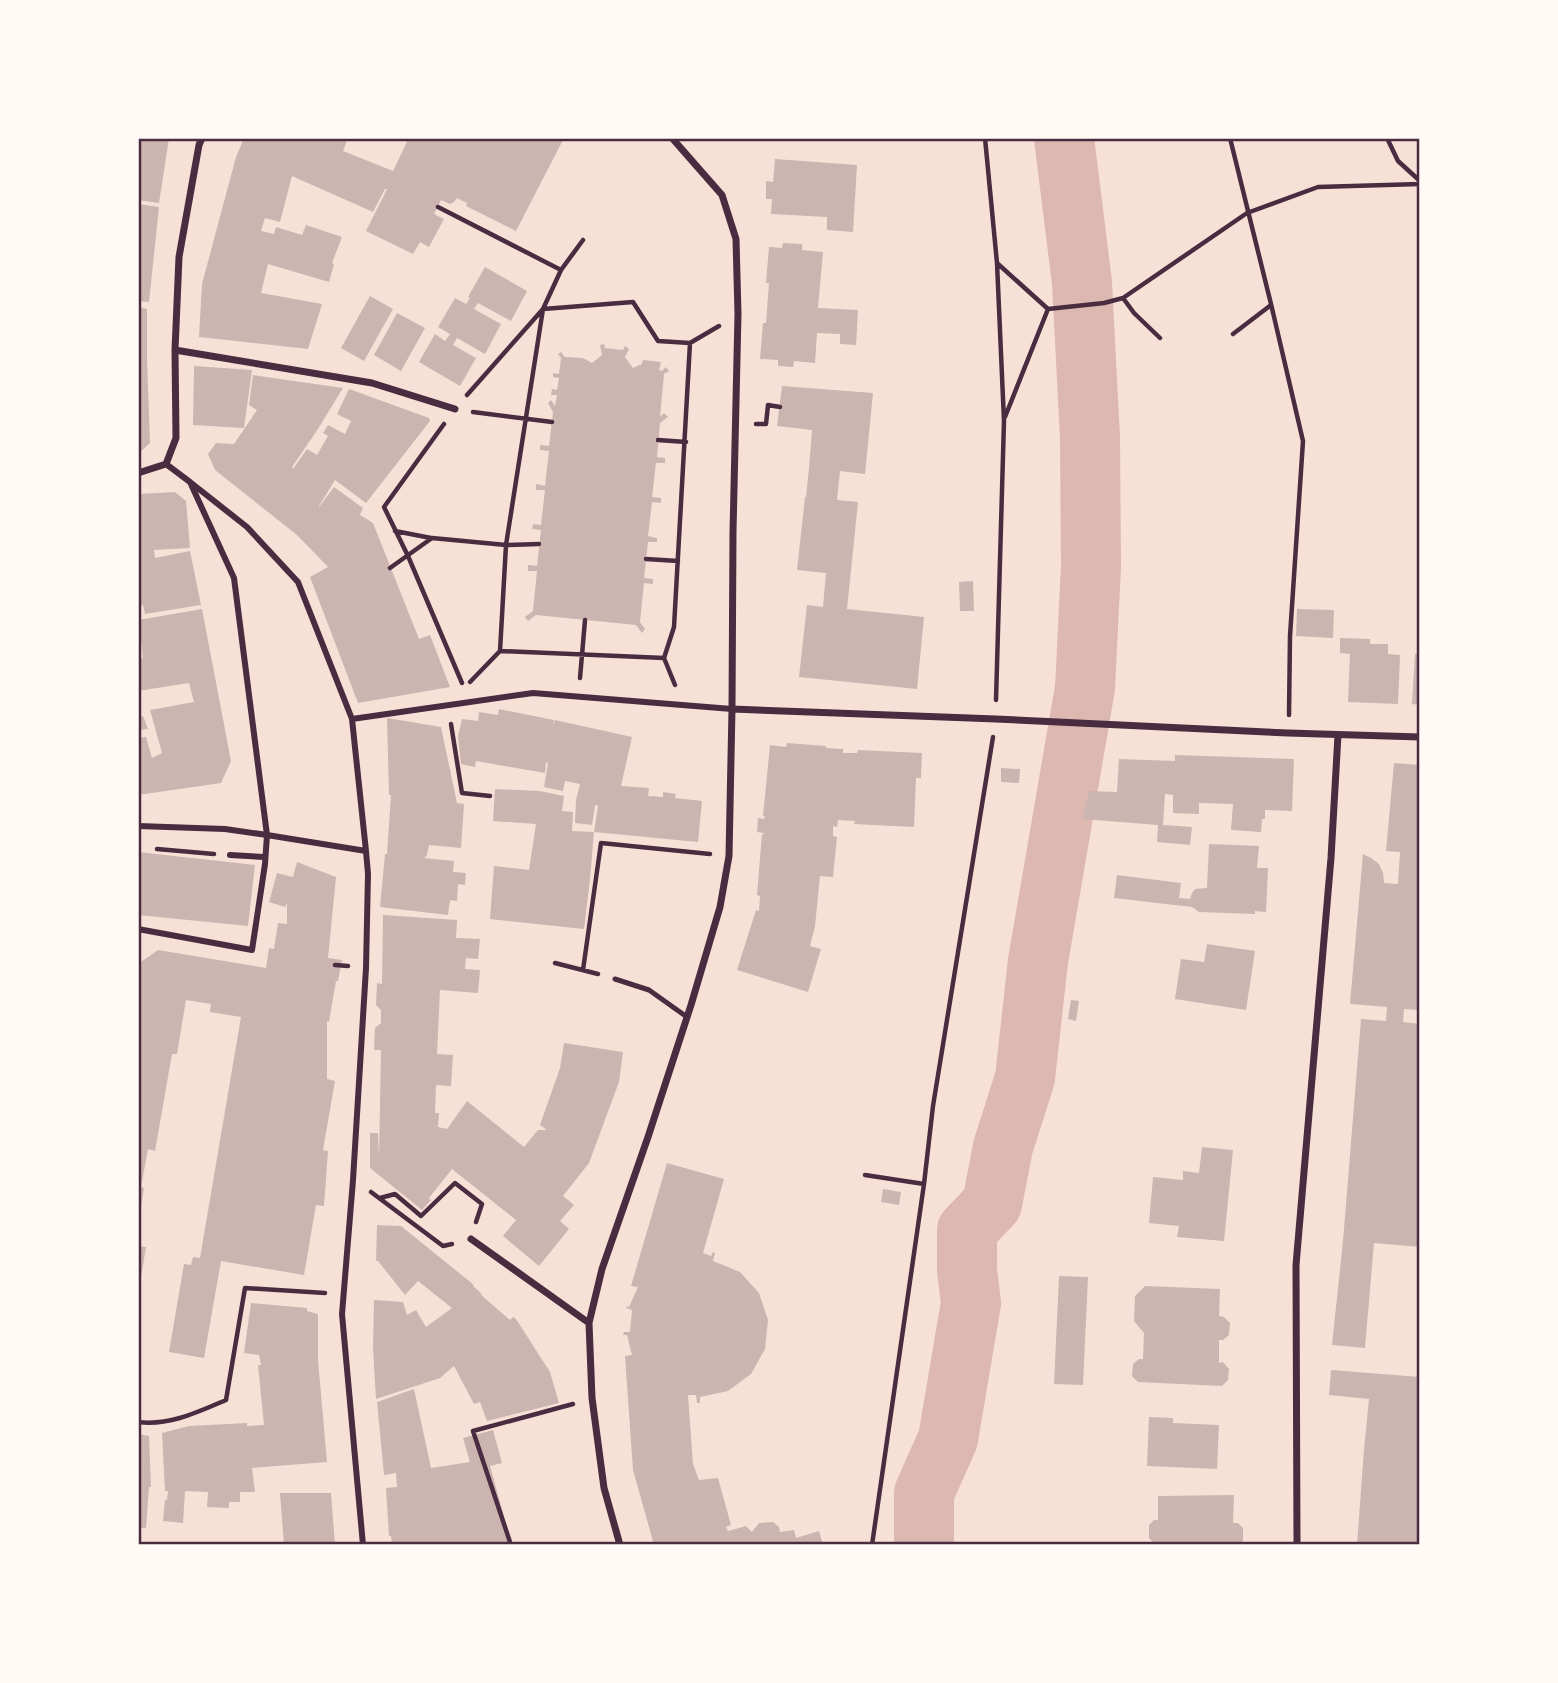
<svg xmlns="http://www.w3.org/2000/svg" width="1558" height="1683" viewBox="0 0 1558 1683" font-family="'Libre Baskerville',serif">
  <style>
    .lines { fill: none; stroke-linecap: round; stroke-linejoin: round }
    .river { stroke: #dcb8b0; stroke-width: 60 }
    .building { fill: #ccb4b1 }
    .path { stroke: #4a2c40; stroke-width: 4.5 }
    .service { stroke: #4a2c40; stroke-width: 5 }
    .pedestrian { stroke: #4a2c40; stroke-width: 6 }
    .minor { stroke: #4a2c40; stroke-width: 7 }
    .neatline { fill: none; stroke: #4a2c40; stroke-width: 2.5 }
  </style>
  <rect width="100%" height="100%" fill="#f7e1d7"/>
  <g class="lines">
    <path class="river" d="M924,1545V1493L948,1439L971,1303L967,1270V1230L992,1204L1003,1147L1025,1078L1038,961L1085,688L1091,566L1090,438L1082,283L1064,138"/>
  </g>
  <path class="building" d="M138,138H169L159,203L138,200Z
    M244,138H348L343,151L393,171L407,142L400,138H564L516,231L466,206L467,203L457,198L454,202L450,204L441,200L434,214L444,219L429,247L420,242L413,254L366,231L387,189H385L373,212L292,176L280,222L265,218L261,231L274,234L276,227L302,235L306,225L342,237L332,263L334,264L329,282L268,264L261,293L322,304L308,349L199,337L202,284L236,157Z
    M775,159L857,165L853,232L827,230V217L771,214L772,199H766V181L773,182Z
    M138,204L159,207L149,302L138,301Z
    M783,243L802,244V250L823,252L818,308L858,310L856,345L840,344V334L817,333L815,363L794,361L793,367L778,366V360L760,359L763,323H766L769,283H766L769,247L782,248Z
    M485,267L527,291L511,321L478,303L474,309L501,324L485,354L457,338L453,345L476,358L460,386L419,362L435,334L445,341L450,334L438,327L455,298L466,304L470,298L468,297Z
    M370,296L393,309L364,361L341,348Z
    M138,307L147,309V359L150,443L138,454Z
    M397,313L425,328L401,371L374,355Z
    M604,344L605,348L623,350L625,346L629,349L625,357L633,368L642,364L643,360L661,362L659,370L662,371L666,367L669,371L664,374L660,417L664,413L668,417L660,423L657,457L665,458V463H656L652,497L661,498V503L652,502L648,536L657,538V542H648L644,578L653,579V584L644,583L640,622L645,629L642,633L636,625L536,615L528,621L525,617L533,611L537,571H528V565L537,566L541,530L532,529L533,524L541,525L545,490H536V484L545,486L549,451L540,450V445L549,446L553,412L548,403L551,400L555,406L557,395H551L552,389L557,390L559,378L553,377V373L559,374L561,358L558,354L561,352L565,357L583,358L592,363L602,355L600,345Z
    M194,366L252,370L244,428L193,425Z
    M253,375L343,388L318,429L292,467L293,469L307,449L317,455L328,436L323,433L328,425L345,434L351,421L337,414L349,389L429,418L430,421L366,503L335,480L319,506V507L334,487L363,508L360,515L373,523L419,639L430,635L450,687L358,703L310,577L328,567L297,535L215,470L208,454L216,443L234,444L257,410L249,405Z
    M782,386L873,393L865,474L840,471L837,500L858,502L847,609L924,617L917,689L799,677L807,605L823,607L826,573L797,570L805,497H806L809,468L812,430L777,426Z
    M175,492L186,501L190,548L154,550L155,558L190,551L201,605L145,614L143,605L138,606V494Z
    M973,581L974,611H960L959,582Z
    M202,609L231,761L221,783L138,795V738L146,737L152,758L162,753L150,710L194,702L189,683L138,691V659L143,658L140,632L138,633V620Z
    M1297,609L1334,610L1333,638L1296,636Z
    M1340,638L1370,639V644H1388V654L1400,655L1398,704L1348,702L1350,654L1340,653Z
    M1415,654H1420V705L1412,704Z
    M499,709L554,720L553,727L555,720L632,737L621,786L649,788L648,796L663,797V792L676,794L675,798L702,801L698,842L594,832L598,806L595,805L592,825L575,823L576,800L580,784L565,781L563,791L544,787L548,763L546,762L545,773L476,761L475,767L461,764L458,736L462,719L478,721L479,712L498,715Z
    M143,716L148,729L138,730V717Z
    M387,718L441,727L457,803L464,804L461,848L429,845L427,855L424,858L454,861L453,872L466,873L465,885L458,884L457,901L450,900L448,915L380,907L385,854H387L391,795H389Z
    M787,743L826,746V748L843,749V753H857L858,750L922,753L921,778H916L914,827L854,824L855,821L838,820L837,827L833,826V836L837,837L833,877L820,876L815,926L810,946L821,949L808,992L737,970L756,910L759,911L760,896L757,895L762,834L763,835L764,833L757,832L758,818L764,819L765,816H763L770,745L786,747Z
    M1175,755L1294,759L1292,811L1265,810V819H1262L1261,832L1231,830L1233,804L1199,803V814L1173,813V795L1165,794L1163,825L1192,827L1190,845L1157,842L1158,825L1082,819L1089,791L1117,792L1119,759L1175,761Z
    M1394,763L1420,765V1010L1404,1009L1403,1022L1420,1024V1247L1374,1243L1365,1348L1332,1345L1343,1241L1361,1019L1386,1021L1387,1007L1350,1004L1363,854L1371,858L1379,864L1383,873L1384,883L1398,884L1400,852L1386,851Z
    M1001,768L1020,769L1019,783L1001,782Z
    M495,789L540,791L564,796L562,811L573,812L572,831L594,832L590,879L584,929L490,919L494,866L529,870L536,824L493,821Z
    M1209,844L1259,846L1257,868H1268L1266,912L1255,911V914L1199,912L1192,907L1114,898L1117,875L1181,883L1179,898L1190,899L1192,893L1195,889L1207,888Z
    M138,852L255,865L248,926L138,915Z
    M297,862L336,877L328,958L342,960L338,981H336L329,1022L327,1021V1079L335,1081L323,1150L328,1151L324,1206L316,1205L304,1275L221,1261L204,1358L169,1352L184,1264L191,1265L193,1257L200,1258L241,1017L210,1012L211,1004L186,1000L177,1054H172L155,1151L148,1149L141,1187L144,1188L141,1207H138V964L158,950L266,968L269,948L274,949L278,923L287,924V903L285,907L269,902L277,873L293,877Z
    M383,915L457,920L456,938L480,939L478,959L466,958L465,969L480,970L478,993L440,990L437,1054L453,1055L451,1086L436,1085L435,1113H439L438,1127L447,1129L467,1101L524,1147L538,1130H547L540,1125L560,1068L564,1043L623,1052L619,1082L589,1163L563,1196L574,1205L560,1221L569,1229L539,1266L503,1236L516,1220L452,1169L429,1198L420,1191L431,1200L422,1210L370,1168V1133H378L379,1158L381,1050H374L375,1028L381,1023V1010L376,1005L377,983L382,984Z
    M1207,944L1255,951L1246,1010L1175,999L1181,959L1204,962Z
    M1071,1000L1079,1001L1076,1021L1068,1019Z
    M1202,1147L1233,1150L1224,1241L1177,1237L1179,1226L1149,1223L1153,1177L1183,1180V1171L1199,1173Z
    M667,1163L724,1179L703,1253L711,1256L713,1252L715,1253L713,1261L740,1272L759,1293L768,1320L765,1349L751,1374L728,1391L700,1397V1403H697L696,1395H688L693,1464L699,1480L718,1478L731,1525L726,1527L728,1531L746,1526L752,1532L759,1523L773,1522L779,1527L780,1532L794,1530L796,1538L819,1531L823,1545H654L633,1470L625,1356L632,1355L627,1335H623L624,1332H630L632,1310L626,1308L627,1306L629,1307L638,1287L631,1286Z
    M883,1189L901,1192L899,1205L881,1202Z
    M377,1225L401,1226L474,1285L473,1286L482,1294L481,1295L510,1320L513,1317L516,1319L550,1372L559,1403L487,1421L480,1402L474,1404L454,1366L440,1378L376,1399L373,1348L374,1300L403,1302L407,1315L416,1310L426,1327L452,1308L418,1281L405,1295L378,1261H376Z
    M138,1246L146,1247L140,1283H138Z
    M1059,1276L1088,1277L1083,1385L1054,1384Z
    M1145,1286L1220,1289L1219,1316L1224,1317L1230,1323L1229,1335L1223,1340H1219V1363L1223,1362L1229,1369L1228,1380L1222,1386L1138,1382L1132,1376L1133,1364L1139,1359H1143L1144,1333L1134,1321L1135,1296Z
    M251,1303L307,1308V1311L318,1314V1360L327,1462L252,1468L255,1492H240V1502H229V1508L207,1507L208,1492L185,1491L183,1523L163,1521L165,1500H167L168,1491H165L162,1433L189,1426L247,1423V1426L264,1425L258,1365H261L259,1355L244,1353Z
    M1331,1370L1420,1377V1545H1357L1364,1449L1369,1399L1329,1395Z
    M414,1389L431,1468L470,1462L463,1438L493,1430L502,1463L490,1466L512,1545H392L391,1536H389L386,1488L397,1487L396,1473L384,1475L377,1402Z
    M1149,1417L1173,1418V1423L1219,1425L1217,1469L1147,1466Z
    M138,1434L149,1436L151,1487H149L146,1528H138Z
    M280,1493H331L335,1545H284Z
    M1234,1495L1233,1523H1238L1243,1528V1541L1239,1545H1159V1543H1154L1149,1538V1525L1154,1520H1158V1496Z"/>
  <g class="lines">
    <path class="path" d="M985,138L997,263L1004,421L996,700
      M1230,138L1271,304L1303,441L1290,636L1289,715
      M1387,138L1398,161L1420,181
      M438,207L561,270
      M997,263L1048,309L1104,303L1123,298L1247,213L1318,187L1420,184
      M1123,298L1134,313L1160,338
      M1233,334L1271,305
      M467,395L543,309L561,270L583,240
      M473,412L552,422
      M1005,417L1048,309
      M444,424L384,507L408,556L462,683
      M756,424H766L768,405L780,407
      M658,440L686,442
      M395,531L431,538
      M646,559L678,561
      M390,568L432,538L506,545L539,544
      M500,651L506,545L543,309L633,302L658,341L690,343L719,326
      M580,678L585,620
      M470,682L500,651L664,658
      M675,685L664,658L674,627L690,343
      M451,724L462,793L490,796
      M157,849L214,854
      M555,963L598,974
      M335,965L348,966
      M583,970L601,843L710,854
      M865,1175L924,1184
      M371,1192L443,1246L452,1244
      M380,1198L395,1194L421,1216L455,1183L482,1204L476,1222
      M138,1422C169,1426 198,1412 226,1400L245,1288L325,1293
      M511,1545L473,1431L573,1404
      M872,1545L924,1184L933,1106L993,737"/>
    <path class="service" d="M615,979L649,990L687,1017"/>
    <path class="pedestrian" d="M166,464L190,482L234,578L267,835L366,851L352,719L298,582L247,527L190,482
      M352,719L533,693L732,709
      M138,826L225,829L267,835L265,864L252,950L138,929
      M230,855L264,857
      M363,1545L342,1314L353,1180L366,968L368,874L366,851"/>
    <path class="minor" d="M175,350L372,383L455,409
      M138,473L166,464L176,438L175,350L179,257L199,145L202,138
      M732,709L996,719L1288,733L1420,737
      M471,1239L589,1323
      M620,1545L604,1488L592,1398L589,1323L602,1269L648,1137L691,1005L720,907L729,856L732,709L733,532L738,314L736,239L722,195L672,138
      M1297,1545L1296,1265L1331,858L1338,735"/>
  </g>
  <rect width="1558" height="1683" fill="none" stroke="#fffaf5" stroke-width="280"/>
  <rect x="140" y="140" width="1278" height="1403" class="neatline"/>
</svg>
